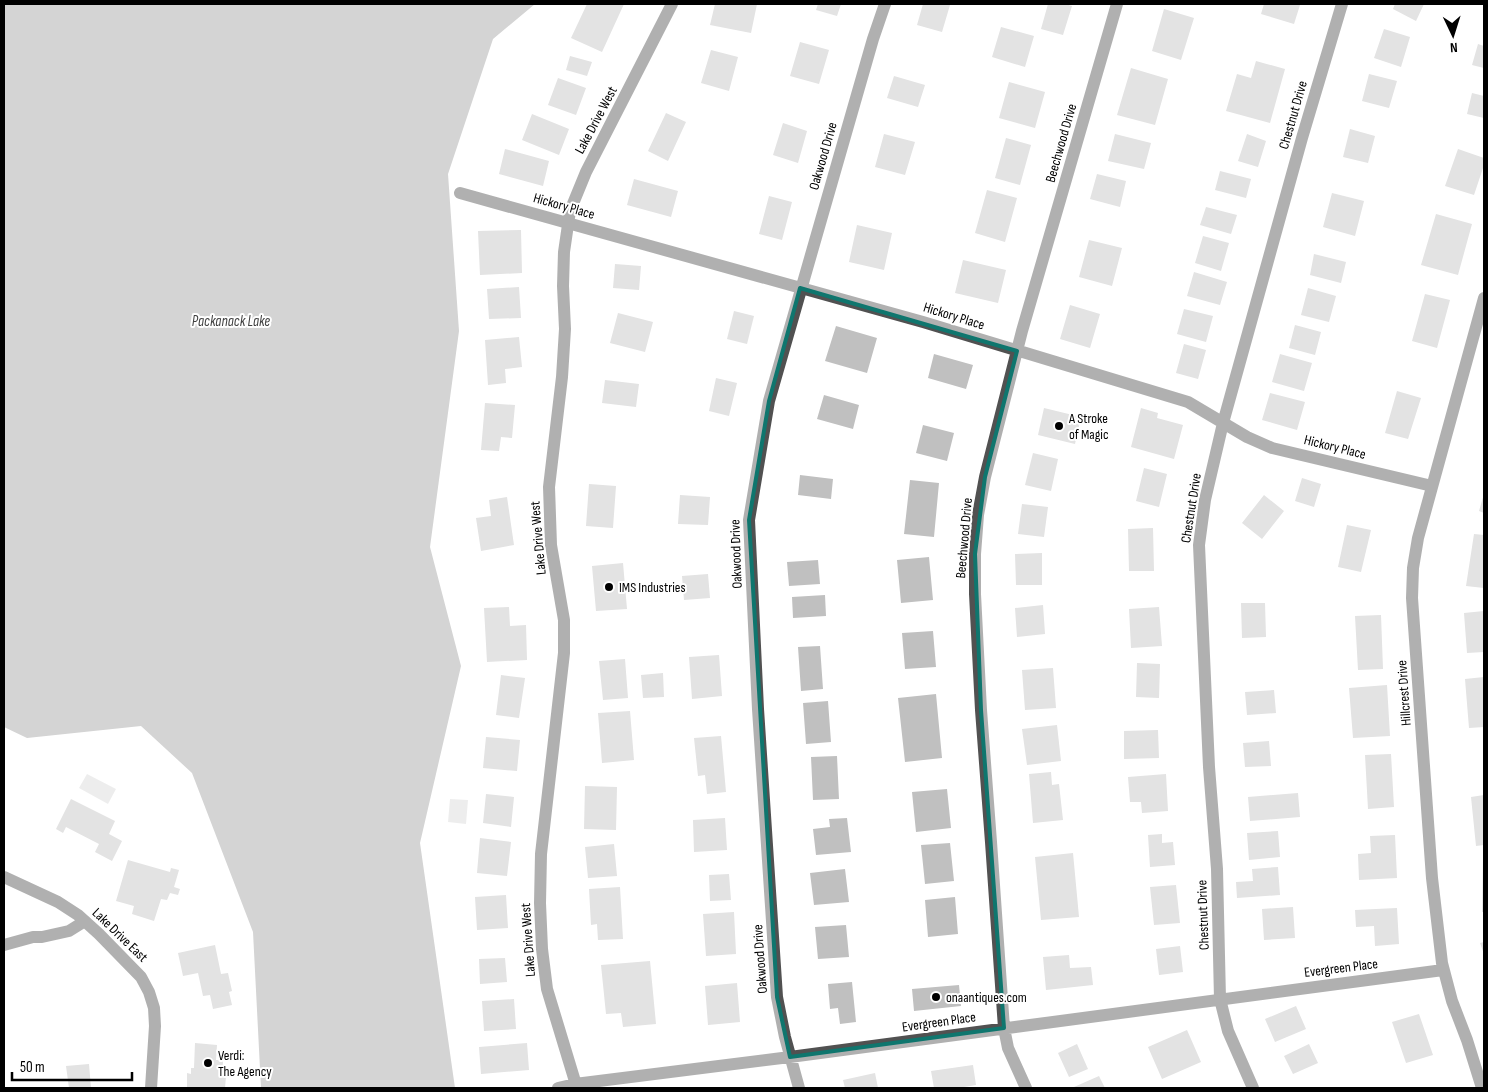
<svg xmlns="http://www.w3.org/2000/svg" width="1488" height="1092" viewBox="0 0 1488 1092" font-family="'Sofia Sans Condensed',sans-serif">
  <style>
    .green { fill: #d8d8d8 }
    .water { fill: #9f9f9f }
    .building { fill: #c0c0c0 }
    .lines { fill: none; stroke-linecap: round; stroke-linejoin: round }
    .minor { stroke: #515151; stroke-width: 12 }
    .marked { fill: none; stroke: #0f766e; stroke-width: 4; stroke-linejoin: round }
    .poi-dot { fill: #000; stroke: #fff; stroke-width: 2 }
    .labels { text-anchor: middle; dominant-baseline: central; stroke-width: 4; stroke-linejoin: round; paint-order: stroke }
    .street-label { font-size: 14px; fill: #000; stroke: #fff }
    .poi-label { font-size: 14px; fill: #000; stroke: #fff; text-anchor: start }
    .water-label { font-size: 15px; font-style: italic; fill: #404040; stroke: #fff }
  </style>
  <rect width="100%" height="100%" fill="#fff"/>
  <path class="green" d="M87,774L116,789L108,804L79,788Z
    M450,799L468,800L466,824L448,822Z"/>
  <path class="water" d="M4,4H535L493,39L448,174L459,331L430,547L461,666L420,843L455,1088H261L253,932L192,773L141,726L27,738L4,727Z"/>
  <path class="building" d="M587,4H624L602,52L571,38Z
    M715,4H757L751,33L710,25Z
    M818,4H841L837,16L816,10Z
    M923,4H945L950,5L942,32L917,25Z
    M1048,4H1065L1072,6L1063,35L1041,29Z
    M1264,4L1300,5L1294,24L1261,14Z
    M1395,4H1424L1416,21L1393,9Z
    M1164,9L1194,18L1181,60L1152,51Z
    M1001,27L1034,36L1025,67L992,57Z
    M1384,29L1410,37L1401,67L1374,58Z
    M800,42L829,50L819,84L790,76Z
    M1478,44L1484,46V68L1472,65Z
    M711,50L738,57L729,91L701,83Z
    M570,56L592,62L587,76L566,70Z
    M1256,61L1285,69L1270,123L1226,111L1237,74L1251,78Z
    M1131,68L1168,79L1155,125L1117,115Z
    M1369,74L1397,81L1389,108L1362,101Z
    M894,76L925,85L918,107L887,98Z
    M558,78L586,88L576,115L548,105Z
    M1009,82L1045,92L1035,128L999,118Z
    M1472,93L1484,96V118L1467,114Z
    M666,113L686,122L668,161L648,151Z
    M532,114L569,129L559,155L522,140Z
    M783,123L807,131L798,163L773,155Z
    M1350,129L1375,136L1368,163L1343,157Z
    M884,134L915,142L905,175L875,167Z
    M1115,134L1151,143L1144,169L1108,161Z
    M1247,134L1266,141L1258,167L1238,161Z
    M1006,138L1031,145L1020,185L995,178Z
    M505,149L549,161L543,186L499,174Z
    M1458,149L1484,158V165L1474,195L1445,186Z
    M1220,171L1251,179L1246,198L1215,190Z
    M1097,174L1126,181L1120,207L1090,199Z
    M634,179L678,191L671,217L627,205Z
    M987,190L1017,198L1005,242L975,233Z
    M1332,193L1364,201L1355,236L1323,227Z
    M769,196L792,202L782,240L759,234Z
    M1206,207L1237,215L1231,234L1200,225Z
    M1436,214L1472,224L1458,275L1421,265Z
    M857,225L892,233L884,270L849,262Z
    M521,230L522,273L480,275L478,231Z
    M1203,236L1229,243L1221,271L1195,263Z
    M1089,240L1122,248L1112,286L1079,277Z
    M1314,254L1346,262L1341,283L1310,275Z
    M963,260L1006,270L998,303L955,293Z
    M615,264L641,266L639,290L613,288Z
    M1194,272L1227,282L1220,305L1187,296Z
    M519,287L521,318L489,319L487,289Z
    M1308,288L1336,296L1329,322L1301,315Z
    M1425,294L1450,300L1437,348L1412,341Z
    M1070,305L1100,314L1090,348L1060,339Z
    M1184,309L1213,316L1206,342L1177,334Z
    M734,311L754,316L747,344L727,339Z
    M618,313L653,322L645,352L610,343Z
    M1295,325L1321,332L1315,355L1289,348Z
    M836,326L877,338L867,373L825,361Z
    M519,337L522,367L505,369L506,383L488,385L485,340Z
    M1184,344L1206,350L1198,379L1176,373Z
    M934,354L973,365L966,389L928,378Z
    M1280,354L1312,363L1304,391L1272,382Z
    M716,378L737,383L729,416L709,411Z
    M605,380L639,384L636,407L602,403Z
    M1397,391L1421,398L1408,439L1385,433Z
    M1270,393L1305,402L1297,430L1262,420Z
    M824,395L859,405L853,429L817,419Z
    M485,403L515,405L512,438L501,437L499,451L481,450Z
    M1044,408L1081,417L1075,444L1038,435Z
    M1141,408L1158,413L1157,418L1183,425L1174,459L1131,447Z
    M923,425L954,433L947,461L916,453Z
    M1033,453L1058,459L1051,491L1025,485Z
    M1144,468L1167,474L1159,507L1136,501Z
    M800,475L833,479L831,499L798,495Z
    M1302,478L1321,484L1314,507L1295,501Z
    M910,480L939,483L934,537L904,534Z
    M589,484L616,486L613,528L586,526Z
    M1484,494V513L1479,511Z
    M680,495L710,497L708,525L678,524Z
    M1264,495L1284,511L1262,539L1242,523Z
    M507,497L514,545L481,551L476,518L491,516L489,500Z
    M1022,504L1048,507L1044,537L1018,534Z
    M1347,525L1371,530L1361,572L1338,567Z
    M1153,528L1154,571H1129L1128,529Z
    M1474,534L1484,535V588L1466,586Z
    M1042,553V585H1016L1015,554Z
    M929,557L933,600L901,603L897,560Z
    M818,560L820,584L789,586L787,562Z
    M623,563L627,609L596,611L592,566Z
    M708,574L710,598L684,600L682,576Z
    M825,595L826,616L793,618L792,597Z
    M1241,603H1265L1266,637L1242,638Z
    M1043,605L1045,634L1017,637L1015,608Z
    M509,607L510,626L526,625L527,660L487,662L484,608Z
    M1159,607L1162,646L1131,648L1129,609Z
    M1484,611V652L1467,653L1464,613Z
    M1381,615L1383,669L1358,670L1355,616Z
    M933,631L936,667L905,669L902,633Z
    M820,646L823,689L801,691L798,647Z
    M719,655L722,696L692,699L689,657Z
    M625,659L628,698L603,700L599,661Z
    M1137,663L1160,664L1159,698L1136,697Z
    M1053,668L1056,708L1025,710L1022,670Z
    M663,673L664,697L643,698L641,675Z
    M501,675L525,678L519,718L496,715Z
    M1484,677V727L1469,728L1465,679Z
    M1387,685L1390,736L1353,738L1349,688Z
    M1274,690L1276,713L1247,715L1245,692Z
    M936,694L942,758L905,762L898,698Z
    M828,701L831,742L806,744L803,703Z
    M630,711L634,760L602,763L598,713Z
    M1057,725L1061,761L1027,765L1022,729Z
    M1158,730L1159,758L1124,759V731Z
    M721,736L726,792L707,794L705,775L698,776L694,738Z
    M486,737L520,740L517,771L483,768Z
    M1269,741L1271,766L1245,767L1243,743Z
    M1391,754L1394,807L1368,809L1365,755Z
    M837,756L839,799L813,800L811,757Z
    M1051,772L1052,785L1059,784L1063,820L1033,823L1029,774Z
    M1166,774L1168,811L1142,813L1141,802H1130L1128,777Z
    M585,786L617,787L616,830L584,829Z
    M947,789L951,828L916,832L912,792Z
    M1298,793L1300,817L1250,821L1248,797Z
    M486,794L514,797L511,827L483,823Z
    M1484,795V845L1476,846L1471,797Z
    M71,799L115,821L109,834L122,841L112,861L95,852L99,844L66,827L63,833L56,829Z
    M725,818L727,850L694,852L693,820Z
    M847,818L851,852L816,855L813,829L830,827L829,819Z
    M1278,831L1280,857L1249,860L1247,833Z
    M1162,834V843L1173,842L1175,865L1150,867L1148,835Z
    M1395,835L1397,878L1359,880L1358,854L1371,853L1370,836Z
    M480,838L511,842L507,876L477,873Z
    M950,843L954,881L925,884L921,845Z
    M614,844L617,876L588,878L585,847Z
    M1073,853L1079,917L1041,920L1035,857Z
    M1483,857H1484V912H1482Z
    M128,860L170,872L171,868L179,870L174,887L180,889L178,895L170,893L167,900L161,899L154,921L132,914L134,906L116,901Z
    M1278,867L1280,895L1237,898L1236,882L1253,881L1252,869Z
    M845,869L849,902L814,905L810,873Z
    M729,874L731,900L710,901L709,875Z
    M1176,885L1180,923L1154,925L1150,887Z
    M620,887L623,939L598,940L597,924L591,925L589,889Z
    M506,895L508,928L477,930L475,897Z
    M955,897L958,934L928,937L925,900Z
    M1293,907L1295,938L1264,940L1262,909Z
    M1397,908L1399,944L1375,946L1374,926L1356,927L1355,910Z
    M734,912L736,954L706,956L703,914Z
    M846,925L849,957L818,959L815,927Z
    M1484,942V954L1480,943Z
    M215,945L221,974L228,973L232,991L229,992L232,1005L213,1009L210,995L203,996L198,973L183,976L178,953Z
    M1180,946L1183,972L1159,975L1156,949Z
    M1069,955L1070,968L1091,967L1093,985L1046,990L1043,957Z
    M505,958L507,982L480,984L479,959Z
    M650,961L656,1024L623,1027L621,1013L606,1014L601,965Z
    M852,982L856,1022L840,1024L838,1008L830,1009L828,984Z
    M737,983L740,1022L708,1025L705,986Z
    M959,985L961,1006L914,1011L912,989Z
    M514,999L516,1029L484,1031L482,1001Z
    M1296,1006L1306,1029L1275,1042L1265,1019Z
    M1419,1014L1433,1055L1406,1063L1392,1022Z
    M1187,1030L1201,1062L1162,1079L1148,1047Z
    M195,1043L217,1045L216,1060H223V1067H219V1076H226L225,1088H187V1073L191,1074V1068H194Z
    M527,1043L529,1070L481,1074L479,1047Z
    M1077,1044L1088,1069L1069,1077L1058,1053Z
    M1309,1044L1318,1063L1293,1074L1284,1056Z
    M89,1064L91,1088H69L66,1066Z
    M973,1065L976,1085L958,1088H934L931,1071Z
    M875,1073L878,1088H845L843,1080Z
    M1099,1076L1105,1088H1075L1074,1087Z"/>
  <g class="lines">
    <path class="minor" d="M460,193L923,322L1188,402L1247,437L1272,448L1432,486
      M4,877L58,902L78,915L99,934L141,977L149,992L154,1008L155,1026L151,1088
      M4,945L33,937H42L69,931L85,921
      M558,1088L575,1084L790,1057L1443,970
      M577,1088L547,989L542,949L540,903L541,854L564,653V620L551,545L549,487L562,377L565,329L563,286L564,252L570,211L586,172L672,4
      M799,1088L785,1037L777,997L758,709L749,520L769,401L873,39L885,4
      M1026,1088L1008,1048L1004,1028L991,842L981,710L975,594V554L978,515L985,477L1022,331L1117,4
      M1253,1088L1228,1031L1220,999L1217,869L1209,767L1199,545L1205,500L1223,423L1302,138L1342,4
      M1482,1088L1467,1040L1452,1001L1442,963L1432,878L1412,598L1413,568L1418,538L1484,298"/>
  </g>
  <path d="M0 0H1488V1092H0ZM800,288L1017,351L985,477L975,554L981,710L1004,1028L790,1057L777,997L749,520L769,401Z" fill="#fff" fill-opacity=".55" fill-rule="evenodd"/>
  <path class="marked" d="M800,288L1017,351L985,477L975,554L981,710L1004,1028L790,1057L777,997L749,520L769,401Z"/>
  <g class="poi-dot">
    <circle cx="1059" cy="426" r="5"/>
    <circle cx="609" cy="587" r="5"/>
    <circle cx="936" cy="997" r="5"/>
    <circle cx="208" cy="1063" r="5"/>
  </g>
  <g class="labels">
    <g class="street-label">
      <text transform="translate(1293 115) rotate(-74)">Chestnut Drive</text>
      <text transform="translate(596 120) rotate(-62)">Lake Drive West</text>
      <text transform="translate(1061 143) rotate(-74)">Beechwood Drive</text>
      <text transform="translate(823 156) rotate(-74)">Oakwood Drive</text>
      <text transform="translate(564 206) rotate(16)">Hickory Place</text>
      <text transform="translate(954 316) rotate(17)">Hickory Place</text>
      <text transform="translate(1335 447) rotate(14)">Hickory Place</text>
      <text transform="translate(1191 508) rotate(-81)">Chestnut Drive</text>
      <text transform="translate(538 538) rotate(-95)">Lake Drive West</text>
      <text transform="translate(964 538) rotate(-85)">Beechwood Drive</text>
      <text transform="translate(736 554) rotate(-92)">Oakwood Drive</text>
      <text transform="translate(1404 693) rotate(-94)">Hillcrest Drive</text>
      <text transform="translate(1203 915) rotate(-92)">Chestnut Drive</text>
      <text transform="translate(120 935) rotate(44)">Lake Drive East</text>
      <text transform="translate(528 940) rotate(-94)">Lake Drive West</text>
      <text transform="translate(760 959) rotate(-94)">Oakwood Drive</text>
      <text transform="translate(1341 968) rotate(-7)">Evergreen Place</text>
      <text transform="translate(939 1022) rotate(-8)">Evergreen Place</text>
    </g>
    <g class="poi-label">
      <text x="1069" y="418">A Stroke<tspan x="1069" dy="16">of Magic</tspan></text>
      <text x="619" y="587">IMS Industries</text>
      <text x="946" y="997">onaantiques.com</text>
      <text x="218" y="1055">Verdi:<tspan x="218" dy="16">The Agency</tspan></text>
    </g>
    <g class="water-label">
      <text x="231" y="321">Packanack Lake</text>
    </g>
  </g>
  <rect width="1488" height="1092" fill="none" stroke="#000000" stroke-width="10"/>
  <g transform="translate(1453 35) rotate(176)" stroke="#ffffff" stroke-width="4" paint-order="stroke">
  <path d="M0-4L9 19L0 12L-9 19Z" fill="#000000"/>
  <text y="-8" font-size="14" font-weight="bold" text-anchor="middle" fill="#000000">N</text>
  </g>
  <path d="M12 1072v8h120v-8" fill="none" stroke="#000000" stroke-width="2.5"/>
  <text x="20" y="1072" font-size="15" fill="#000000" stroke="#ffffff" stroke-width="4" paint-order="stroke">50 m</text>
</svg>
